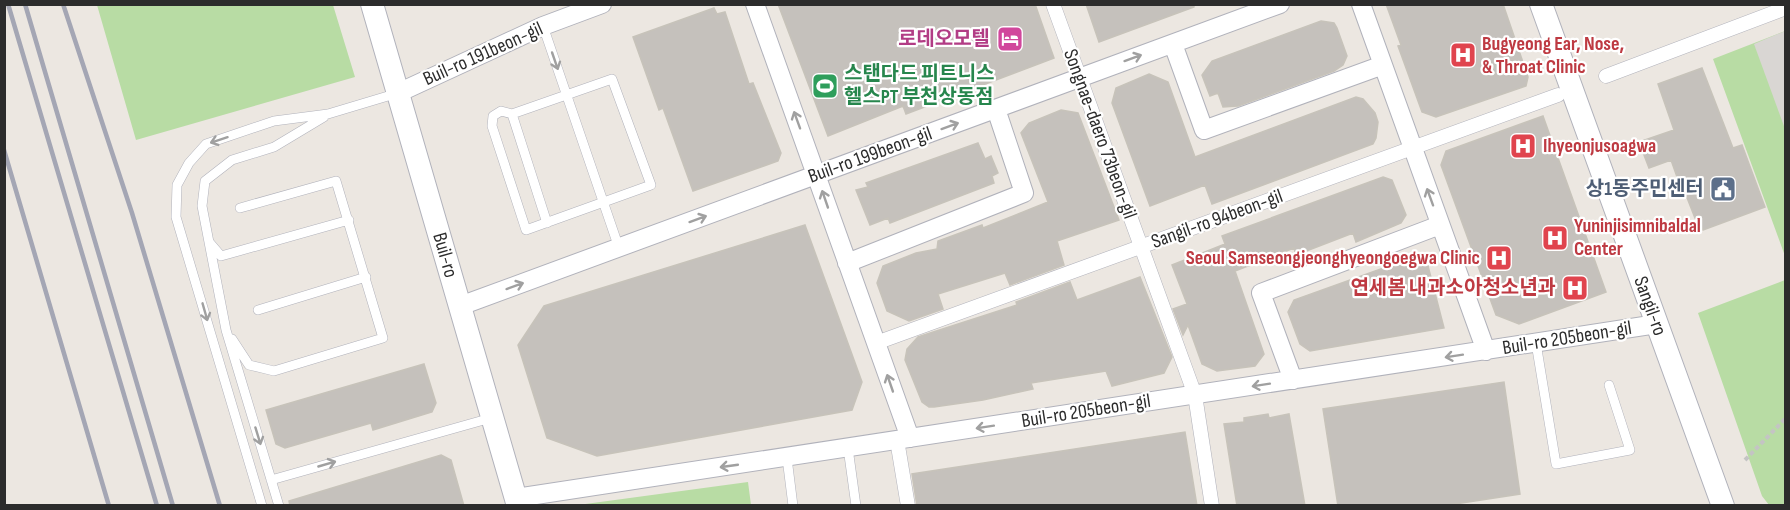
<svg xmlns="http://www.w3.org/2000/svg" width="1790" height="510" viewBox="0 0 1790 510" font-family="'Sofia Sans Condensed','Noto Sans KR',sans-serif">
  <style>
    .green { fill: #b8dca4 }
    .plaza { fill: #d9d6d3 }
    .building { fill: #c5c1bc; stroke: #c7c3ba; stroke-width: 1.5 }
    .lines { fill: none; stroke-linecap: round; stroke-linejoin: round }
    .service-casing { stroke: #b1b2bb; stroke-width: 10 }
    .pedestrian-casing { stroke: #b1b2bb; stroke-width: 15 }
    .minor-casing { stroke: #b1b2bb; stroke-width: 20 }
    .tertiary-casing { stroke: #b1b2bb; stroke-width: 24 }
    .path { stroke: #c4c4c4; stroke-width: 4; stroke-dasharray: 4.5 3; stroke-linecap: butt }
    .service { stroke: #fff; stroke-width: 9 }
    .pedestrian { stroke: #fff; stroke-width: 14 }
    .minor { stroke: #fff; stroke-width: 18 }
    .tertiary { stroke: #fff; stroke-width: 22 }
    .rail { stroke: #a4a6b4; stroke-width: 4.5 }
    .oneway { stroke: #a0a0a0 }
    .labels { text-anchor: middle; dominant-baseline: central; stroke-width: 4.5; stroke-linejoin: round; paint-order: stroke }
    .hotel-label { font-size: 20px; font-weight: bold; fill: #b23c85; stroke: #fff; text-anchor: end }
    .health-label { font-size: 20px; font-weight: bold; fill: #be3a42; stroke: #fff; text-anchor: start }
    .street-label { font-size: 20px; fill: #2c2c2c; stroke: #fff }
    .leisure-label { font-size: 20px; font-weight: bold; fill: #27864d; stroke: #fff; text-anchor: start }
    .service-label { font-size: 20px; font-weight: bold; fill: #4e5e75; stroke: #fff; text-anchor: end }
  </style>
  <rect width="100%" height="100%" fill="#ece7e1"/>
  <path class="green" d="M97,5H333L355,77L136,140Z
    M1785,31V256L1713,59Z
    M1785,280V505H1769L1762,496L1698,313Z
    M748,482L751,505H578Z"/>
  <path class="plaza" d="M1785,31V129L1754,44Z"/>
  <path class="building" d="M778,4H1035L1054,58L906,114L903,106L828,136Z
    M1086,4H1194V7L1099,42Z
    M1386,4H1503L1528,77L1526,86L1436,117L1422,112L1398,46L1401,45Z
    M714,8L717,14L725,12L749,84L753,83L781,153L778,161L693,191L663,108L659,110L633,37Z
    M1321,21L1334,23L1337,28L1347,56L1343,65L1334,71L1238,106L1223,107L1218,93L1210,96L1202,75L1212,61Z
    M1702,68L1733,148L1742,145L1765,207L1703,230L1699,219L1695,218L1684,190L1682,191L1671,160L1649,168L1639,142L1674,130L1658,84Z
    M1149,74L1168,82L1195,157L1356,97L1363,99L1375,113L1378,122L1376,138L1373,144L1212,204L1205,185L1150,206L1112,103L1116,88Z
    M1061,110L1078,113L1119,220L1057,241L1064,265L1010,285L1005,273L938,294L943,309L909,321L887,311L877,283L883,266L916,253L937,249L938,241L982,225L983,228L1048,202L1021,133L1029,123Z
    M1543,116L1606,292L1519,324L1496,315L1441,165L1446,151Z
    M978,143L985,159L991,156L998,173L992,176L994,183L890,223L888,218L870,225L856,190L868,187L866,183Z
    M1383,177L1392,180L1406,215L1401,223L1356,242L1353,233L1296,255L1294,248L1235,271L1264,354L1255,366L1217,371L1202,364L1188,325L1183,335L1173,309L1187,304L1172,265L1225,244L1222,236Z
    M805,225L862,382L852,410L597,456L547,438L518,345L544,306Z
    M1414,257L1427,262L1444,328L1310,351L1300,344L1288,312L1294,300Z
    M1140,277L1172,357L1164,373L1112,386L1106,371L1031,383L1033,389L983,400L934,407H929L922,402L905,360L907,349L918,337L1017,305L1016,302L1070,282L1077,300Z
    M424,364L436,403L432,412L373,430L371,423L285,448L276,444L266,410Z
    M1504,382L1520,494L1442,506H1338L1323,409Z
    M1268,414L1269,418L1289,414L1305,506H1237L1224,424L1244,422V418Z
    M1185,432L1197,506H917L912,474Z
    M441,455L451,460L464,506H290L289,501Z"/>
  <g class="lines">
    <defs>
      <path id="service" d="M543,26L619,248
        M612,79L651,185L526,230L492,126L493,116L501,111L512,114Z
        M512,114L547,223
        M209,242L221,256L349,220
        M258,310L366,277
        M232,339L249,365L274,371L383,338L336,181L240,208
        M1536,343L1556,464L1630,450L1609,385
        M848,448L856,506
        M787,458L793,506
        M271,480L491,418
        M262,506L176,217L177,185L189,163L206,144L274,121L328,114L398,93
        M279,506L226,330L202,206L205,181L232,160L274,147L324,117"/>
      <path id="pedestrian" d="M1053,4L1195,395L1212,506
        M1606,76L1786,8
        M876,343L1558,95
        M897,440L908,506"/>
      <path id="minor" d="M755,4L910,438
        M1361,4L1486,351
        M1173,44L1204,130L1383,65
        M398,93L543,26L602,4
        M847,263L1024,193L996,109
        M460,306L1280,4
        M1293,380L1261,293L1440,225
        M516,498L1657,324"/>
      <path id="tertiary" d="M372,4L518,506
        M1541,4L1723,506"/>
    </defs>
    <use href="#service" class="service-casing"/>
    <use href="#pedestrian" class="pedestrian-casing"/>
    <use href="#minor" class="minor-casing"/>
    <use href="#tertiary" class="tertiary-casing"/>
    <path class="path" d="M1745,460L1786,418"/>
    <use href="#service" class="service"/>
    <use href="#pedestrian" class="pedestrian"/>
    <use href="#minor" class="minor"/>
    <use href="#tertiary" class="tertiary"/>
    <path class="rail" d="M8,4L157,506
      M25,4L173,506
      M63,4L132,213L220,506
      M4,150L109,506"/>
  </g>
  <defs><path id="oneway-shaft" d="M-6 0H5M1.5-3L5.5 0L1.5 3" fill="none" stroke-width="1.6" stroke-linecap="round" stroke-linejoin="round" transform="scale(1.5)"/></defs>
  <g class="oneway">
    <use href="#oneway-shaft" transform="translate(1133 58) rotate(-20)"/>
    <use href="#oneway-shaft" transform="translate(555 61) rotate(71)"/>
    <use href="#oneway-shaft" transform="translate(797 120) rotate(-110)"/>
    <use href="#oneway-shaft" transform="translate(950 126) rotate(-20)"/>
    <use href="#oneway-shaft" transform="translate(219 140) rotate(162)"/>
    <use href="#oneway-shaft" transform="translate(1430 197) rotate(-110)"/>
    <use href="#oneway-shaft" transform="translate(825 199) rotate(-109)"/>
    <use href="#oneway-shaft" transform="translate(698 219) rotate(-20)"/>
    <use href="#oneway-shaft" transform="translate(515 286) rotate(-20)"/>
    <use href="#oneway-shaft" transform="translate(205 312) rotate(74)"/>
    <use href="#oneway-shaft" transform="translate(1454 356) rotate(171)"/>
    <use href="#oneway-shaft" transform="translate(890 383) rotate(-109)"/>
    <use href="#oneway-shaft" transform="translate(1261 385) rotate(171)"/>
    <use href="#oneway-shaft" transform="translate(985 427) rotate(171)"/>
    <use href="#oneway-shaft" transform="translate(258 436) rotate(73)"/>
    <use href="#oneway-shaft" transform="translate(327 464) rotate(-16)"/>
    <use href="#oneway-shaft" transform="translate(729 466) rotate(172)"/>
  </g>
  <defs>
    <symbol id="hotel-square" viewBox="-11 -11 22 22"><rect x="-9" y="-9" width="18" height="18" rx="4" fill="#d1479c" stroke="#fff"/><path d="M-6-4.5h1.5V1H6V5H4.5V3h-9V5H-6ZM-4 0a1.8 1.8 0 1 1 3.6 0ZM.5 0V-2.5h3Q6-2.5 6 0Z" fill="#fff"/></symbol>
    <symbol id="hospital-square" viewBox="-11 -11 22 22"><rect x="-9" y="-9" width="18" height="18" rx="4" fill="#e0444e" stroke="#fff"/><path d="M-5-5h3v3.5h4V-5h3V5h-3V1.5h-4V5h-3Z" fill="#fff"/></symbol>
    <symbol id="stadium-square" viewBox="-11 -11 22 22"><rect x="-9" y="-9" width="18" height="18" rx="4" fill="#2e9e5b" stroke="#fff"/><path d="M0-5a6.5 5 0 1 0 0 10a6.5 5 0 1 0 0-10ZM-3.5-1.8h7v3.6h-7Z" fill="#fff"/></symbol>
    <symbol id="civic-square" viewBox="-11 -11 22 22"><rect x="-9" y="-9" width="18" height="18" rx="4" fill="#5c6f8a" stroke="#fff"/><path d="M-.6-6.5H3V-4.5H.6V-3L4-1V1h2V6H-6V1h2V-1L-.6-3ZM-1.2 2.5V6h2.4V2.5Z" fill="#fff"/></symbol>
  </defs>
  <g fill-rule="evenodd">
    <use href="#hotel-square" x="995" y="24" width="30" height="30"/>
    <use href="#hospital-square" x="1448" y="40" width="30" height="30"/>
    <use href="#stadium-square" x="810" y="71" width="30" height="30"/>
    <use href="#hospital-square" x="1508" y="131" width="30" height="30"/>
    <use href="#civic-square" x="1708" y="174" width="30" height="30"/>
    <use href="#hospital-square" x="1540" y="223" width="30" height="30"/>
    <use href="#hospital-square" x="1484" y="243" width="30" height="30"/>
    <use href="#hospital-square" x="1560" y="273" width="30" height="30"/>
  </g>
  <g class="labels">
    <g class="hotel-label">
      <text x="990" y="39">로데오모텔</text>
    </g>
    <g class="health-label">
      <text x="1482" y="44">Bugyeong Ear, Nose,<tspan x="1482" dy="23">&amp; Throat Clinic</tspan></text>
      <text x="1543" y="146">Ihyeonjusoagwa</text>
      <text x="1574" y="226">Yuninjisimnibaldal<tspan x="1574" dy="23">Center</tspan></text>
      <text x="1480" y="258" text-anchor="end">Seoul Samseongjeonghyeongoegwa Clinic</text>
      <text x="1556" y="288" text-anchor="end">연세봄 내과소아청소년과</text>
    </g>
    <g class="street-label">
      <text transform="translate(483 54) rotate(-24)">Buil-ro 191beon-gil</text>
      <text transform="translate(1100 134) rotate(70)">Songnae-daero 73beon-gil</text>
      <text transform="translate(870 155) rotate(-20)">Buil-ro 199beon-gil</text>
      <text transform="translate(1217 219) rotate(-20)">Sangil-ro 94beon-gil</text>
      <text transform="translate(445 255) rotate(74)">Buil-ro</text>
      <text transform="translate(1650 306) rotate(70)">Sangil-ro</text>
      <text transform="translate(1567 338) rotate(-9)">Buil-ro 205beon-gil</text>
      <text transform="translate(1086 411) rotate(-9)">Buil-ro 205beon-gil</text>
    </g>
    <g class="leisure-label">
      <text x="844" y="74">스탠다드 피트니스<tspan x="844" dy="23">헬스PT 부천상동점</tspan></text>
    </g>
    <g class="service-label">
      <text x="1704" y="189">상1동주민센터</text>
    </g>
  </g>
  <rect width="1790" height="510" fill="none" stroke="#2c2c2c" stroke-width="12"/>
</svg>
